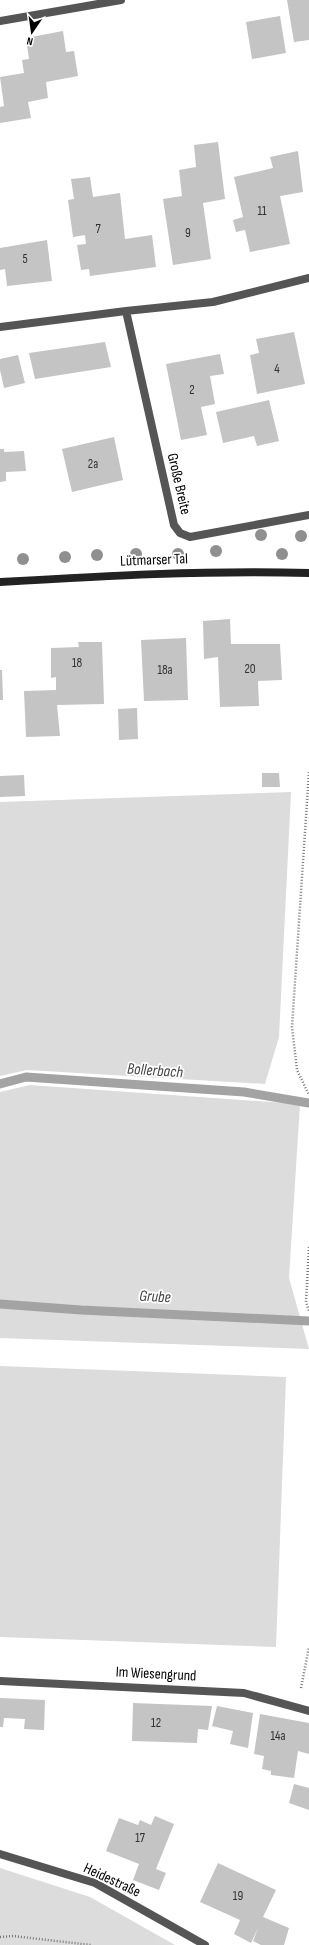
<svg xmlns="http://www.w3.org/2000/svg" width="309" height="1945" viewBox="0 0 309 1945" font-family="'Sofia Sans Condensed',sans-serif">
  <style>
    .green { fill: #dcdcdc }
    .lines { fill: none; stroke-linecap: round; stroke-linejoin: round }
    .stream { stroke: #a3a3a3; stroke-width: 9 }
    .building { fill: #c4c4c4 }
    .path { stroke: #777; stroke-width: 2.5; stroke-dasharray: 1 2; stroke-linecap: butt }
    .street { stroke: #555; stroke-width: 8 }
    .secondary { stroke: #222; stroke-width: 8 }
    .tree { fill: #8f8f8f }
    .labels { text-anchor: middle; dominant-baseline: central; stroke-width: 3.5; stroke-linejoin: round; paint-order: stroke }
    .number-label { font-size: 13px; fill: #313131 }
    .street-label { font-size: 15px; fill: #000; stroke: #fff }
    .water-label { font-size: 16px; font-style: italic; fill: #444; stroke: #fff }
  </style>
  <rect width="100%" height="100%" fill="#fff"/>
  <path class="green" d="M291,792L279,1037L265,1084L27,1070L0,1076V802Z
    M30,1085L300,1104L289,1278L309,1349L0,1338V1092Z
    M0,1366L286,1377L276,1647L0,1637Z
    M0,1868L90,1897L175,1945H0Z"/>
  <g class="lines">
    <path class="stream" d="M0,1084L26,1077L244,1092L309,1103
      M0,1304L81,1310L309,1321"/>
  </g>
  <path class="building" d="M287,0H309V40L294,42Z
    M280,16L286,53L252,59L246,22Z
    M63,31L66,52L74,51L78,76L46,82L48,98L28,102L31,118L0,123V107L4,106L0,77L24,73L22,60L29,59L26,38Z
    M218,142L225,199L203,203L211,259L173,265L163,199L182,196L179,170L196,167L194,145Z
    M298,151L303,192L280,196L290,244L250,252L245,230L236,232L233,220L243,217L234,177L273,168L270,157Z
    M90,177L93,197L120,193L125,239L152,235L156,267L90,276L89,269L81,270L77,245L86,244L85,235L73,237L68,200L74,199L71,179Z
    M47,240L52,281L7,286L5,269L0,270V248Z
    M294,332L305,384L257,394L250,355L259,353L256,339Z
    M105,342L111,367L35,379L29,353Z
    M220,354L224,374L210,376L215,404L201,407L207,435L181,440L166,364Z
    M18,355L25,383L4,388L0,370V359Z
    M269,400L279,441L257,446L254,436L223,443L216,412Z
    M114,437L123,480L72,492L62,449Z
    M0,449H4V452L24,451L26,471L6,472V481L0,482Z
    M230,619L231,644H280L282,680L258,681L259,706L220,707L218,657L204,659L203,621Z
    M186,638L188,700L144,701L141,640Z
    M78,642H102L104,704L57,705L60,736L26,737L24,691L56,690V677L51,678V648L79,647Z
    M0,670H2L3,700H0Z
    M137,708L138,739L119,740L118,709Z
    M262,773H279L280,787H262Z
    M24,775L25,796L0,797V776Z
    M0,1698L45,1700L44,1730L24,1729L25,1719L4,1718L3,1727H0Z
    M133,1703L212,1706L208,1730L198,1729L197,1743L132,1741Z
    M217,1706L253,1713L248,1748L230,1744L233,1731L212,1726Z
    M260,1714L309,1723V1754L298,1751L294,1778L271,1775V1771L262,1769L264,1756L254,1754Z
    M294,1784L309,1788V1810L289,1803Z
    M155,1816L174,1824L156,1869L166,1873L159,1890L133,1880L139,1864L106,1851L119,1818L138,1825L140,1820L151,1825Z
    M218,1863L276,1890L263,1917L289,1928L284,1945H261L253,1941L258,1928L251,1943L234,1934L240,1920L200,1902Z"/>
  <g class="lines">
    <path class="path" d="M309,772L292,1027L297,1070L309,1095
      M309,1247L306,1302L309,1311
      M301,1688L309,1647
      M0,1937L13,1936L91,1945"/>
    <path class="street" d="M0,21L121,0
      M126,311L174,525L180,533L190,537L309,515
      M0,327L126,311L213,302L309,278
      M0,1681L244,1693L309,1711
      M0,1854L95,1883L205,1945"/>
    <path class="secondary" d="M0,582C103,576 206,570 309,573"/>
  </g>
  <g class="tree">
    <circle cx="261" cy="535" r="6"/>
    <circle cx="301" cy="536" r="6"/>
    <circle cx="216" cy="551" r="6"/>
    <circle cx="136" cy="554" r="6"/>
    <circle cx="178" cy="554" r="6"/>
    <circle cx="282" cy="554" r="6"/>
    <circle cx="97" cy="555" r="6"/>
    <circle cx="65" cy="557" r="6"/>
    <circle cx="23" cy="559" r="6"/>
  </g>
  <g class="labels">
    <g class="number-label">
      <text x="262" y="211">11</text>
      <text x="98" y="229">7</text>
      <text x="188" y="233">9</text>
      <text x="25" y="259">5</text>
      <text x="277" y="369">4</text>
      <text x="192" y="390">2</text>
      <text x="93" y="464">2a</text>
      <text x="77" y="663">18</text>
      <text x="250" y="669">20</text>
      <text x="165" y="670">18a</text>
      <text x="156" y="1723">12</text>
      <text x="278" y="1736">14a</text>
      <text x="140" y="1838">17</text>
      <text x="238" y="1896">19</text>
    </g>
    <g class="street-label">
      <text transform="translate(179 484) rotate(77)">Große Breite</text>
      <text transform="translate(154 560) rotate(-2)">Lütmarser Tal</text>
      <text transform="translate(156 1674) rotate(3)">Im Wiesengrund</text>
      <text transform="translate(112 1880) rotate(25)">Heidestraße</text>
    </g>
    <g class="water-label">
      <text transform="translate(155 1071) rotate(4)">Bollerbach</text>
      <text transform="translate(155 1297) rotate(3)">Grube</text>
    </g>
  </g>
  <g transform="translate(32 32) rotate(193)" stroke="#ffffff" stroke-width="3" paint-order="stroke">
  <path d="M0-3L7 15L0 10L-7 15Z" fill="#000000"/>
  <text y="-6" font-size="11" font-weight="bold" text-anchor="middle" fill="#000000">N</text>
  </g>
</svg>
